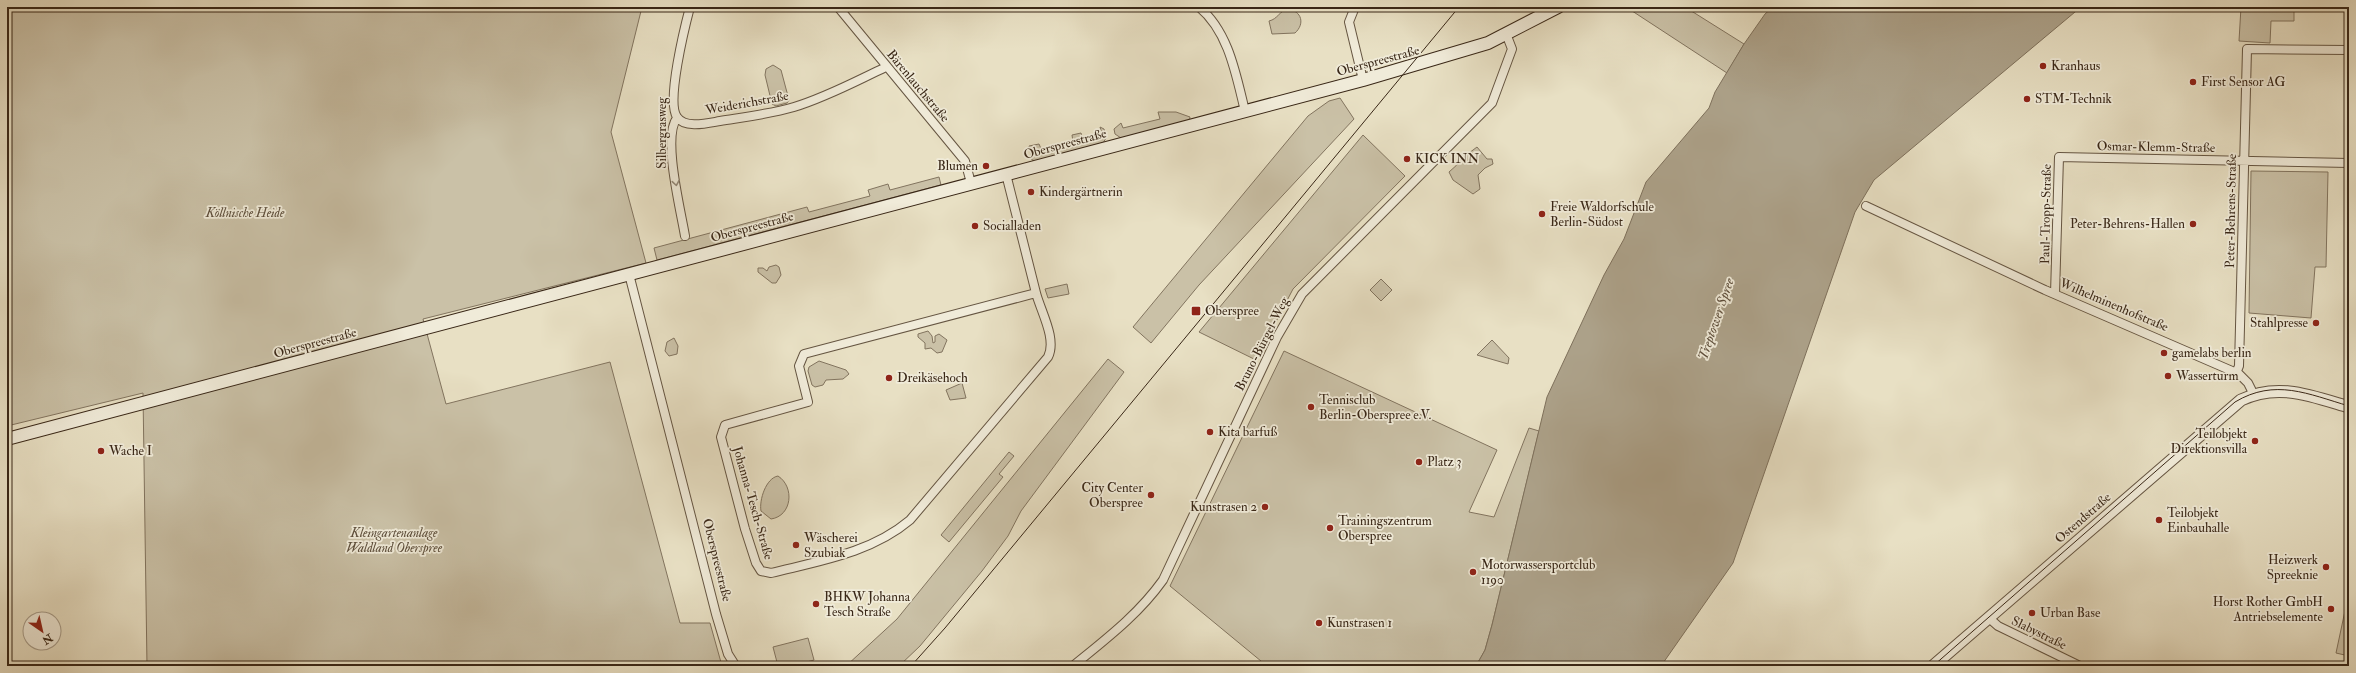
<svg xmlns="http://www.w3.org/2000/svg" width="2356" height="673" viewBox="0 0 2356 673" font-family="'IM FELL Double Pica',serif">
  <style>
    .green { fill: #cac1a7; stroke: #82745f }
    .water { fill: #aca189; stroke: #7e705b }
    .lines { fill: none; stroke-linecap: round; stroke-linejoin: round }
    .minor-casing { stroke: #655542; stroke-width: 10 }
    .tertiary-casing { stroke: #655542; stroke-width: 13 }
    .secondary-casing { stroke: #392717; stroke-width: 14 }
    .minor { stroke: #f0ebd9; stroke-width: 8 }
    .tertiary { stroke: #f0ebd9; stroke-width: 11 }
    .secondary { stroke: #f0ebd9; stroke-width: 12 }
    .tram { stroke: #392717; stroke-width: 1 }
    .oneway { stroke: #948978 }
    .poi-dot { fill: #8f2418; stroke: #f0ebd9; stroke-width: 1.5 }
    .labels { text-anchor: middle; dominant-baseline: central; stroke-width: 3.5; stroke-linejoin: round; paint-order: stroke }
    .street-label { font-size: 13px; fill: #392717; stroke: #f0ebd9 }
    .poi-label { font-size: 13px; fill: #392717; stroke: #f0ebd9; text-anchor: start }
    .park-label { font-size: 13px; font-style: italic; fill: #5d4e3b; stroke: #f0ebd9 }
    .water-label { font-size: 14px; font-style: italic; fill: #5c4c39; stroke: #f0ebd9 }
  </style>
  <rect width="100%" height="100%" fill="#e8e0c4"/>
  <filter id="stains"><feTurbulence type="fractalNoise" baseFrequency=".005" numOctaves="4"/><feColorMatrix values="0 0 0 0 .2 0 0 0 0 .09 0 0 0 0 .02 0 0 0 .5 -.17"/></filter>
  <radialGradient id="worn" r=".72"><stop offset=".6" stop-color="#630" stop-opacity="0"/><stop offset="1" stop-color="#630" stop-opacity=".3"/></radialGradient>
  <path class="green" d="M7,7H642L611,132L646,263L423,319L446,404L610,362L680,623H710L722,666H147L143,393L7,426Z
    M1626,7H1685L1744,44L1727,73Z
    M2241,7H2294V21H2271L2270,43L2239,41Z
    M1288,9C1302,11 1305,24 1295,33L1272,34L1269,21C1278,19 1279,11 1288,9Z
    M773,65L781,70L789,100L787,103L776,106L772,104L765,75L766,69Z
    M1340,98L1354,119L1199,285L1151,343L1133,327L1308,116L1329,101Z
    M1158,112H1176L1190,117L1189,122L1121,138L1115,134L1114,129L1121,123L1123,128L1160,119Z
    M1100,127L1104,129L1106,138L1103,143L1036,161L1032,160L1029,146L1039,144L1042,151L1073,142L1072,135L1081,133L1083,139L1102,134Z
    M1363,135L1405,176L1293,289L1256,360L1199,332Z
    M1477,147L1487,159H1492L1493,164L1485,168L1478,175L1480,189L1473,194L1453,180L1449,172C1459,164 1466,154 1477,147Z
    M2251,171L2328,172L2326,267H2315L2311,318L2249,313Z
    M939,177L941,185L657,260L654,248L807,207L809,212L870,196L868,190L888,184L890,190Z
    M776,265L779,267L781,275L776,283H772L758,272V268H763L767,271L769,267Z
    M1381,279L1392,290L1381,301L1370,290Z
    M1067,284L1069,294L1048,298L1045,289Z
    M928,331L932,336L933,343L935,342V336L939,334L947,340L942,352L937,353L931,348L925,349V343L918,337V334Z
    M674,338L678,346L677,354L669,356L665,351L667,342Z
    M1492,340L1509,358L1508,364L1477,355Z
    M1284,351L1497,450L1469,512L1494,517L1529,428L1539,431L1492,625L1485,650L1476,666H1267L1170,586Z
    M1108,359L1124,372L1021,511L1008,536L982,571L920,646L899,666H846L897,619Z
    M819,361L846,370L849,374L843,379L826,380L823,385L815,387L812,385L808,371L809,367Z
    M962,383L966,398L950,400L946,390Z
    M1009,452L1014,456L999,474L1003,477L949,542L941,535Z
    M778,476C795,487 792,516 771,519L761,511C759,500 766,478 778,476Z
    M2349,592V656L2336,653Z
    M808,638L814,660L792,666H778L773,647Z"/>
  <path class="water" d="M1773,7H2081L1874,180L1855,212L1733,563L1661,666H1476L1485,650L1492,625L1547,397L1604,275L1624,239L1646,182L1709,108L1715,92L1744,44L1765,14Z"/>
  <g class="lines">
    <defs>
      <path id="minor" d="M690,7C685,26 666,102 677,117C685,129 708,123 720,121C745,117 770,114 794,107C827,97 856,81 886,67
        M838,7L965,161L971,183
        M1199,7C1229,32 1236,75 1245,111
        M1355,7L1349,22L1363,80
        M677,118C662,137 681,211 685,236
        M1006,174L1036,293L804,354L799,366L808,402L725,425L721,437L745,529L756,563L761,571L771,573C819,561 871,553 910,520L1048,357C1057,339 1041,312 1036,293
        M1866,206L2045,290L2239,374L2248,383L2254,395
        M629,274L716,614L728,654L735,665
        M2055,294L2059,157L2349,163
        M2236,373L2239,366L2247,49L2349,50
        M1989,618L1998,626L2080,666
        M1073,666C1106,639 1138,615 1163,580L1277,337L1302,294L1492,103L1512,49L1507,36"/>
      <path id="tertiary" d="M1933,666L2241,400C2278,382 2312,396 2349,407"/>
      <path id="secondary" d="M7,439L1363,80L1488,43L1558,7"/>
    </defs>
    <use href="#minor" class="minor-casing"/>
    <use href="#tertiary" class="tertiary-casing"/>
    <use href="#secondary" class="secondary-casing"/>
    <use href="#minor" class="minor"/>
    <use href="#tertiary" class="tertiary"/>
    <use href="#secondary" class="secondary"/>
    <path class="tram" d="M911,666L945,628L1459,7
      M1933,666L2235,402C2275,378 2308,394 2349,406"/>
  </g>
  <defs><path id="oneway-chevron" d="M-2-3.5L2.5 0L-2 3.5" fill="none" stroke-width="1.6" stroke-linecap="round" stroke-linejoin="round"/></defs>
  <use class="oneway" href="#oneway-chevron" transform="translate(676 183) rotate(81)"/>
  <g class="poi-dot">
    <circle cx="2043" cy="66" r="4"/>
    <circle cx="2193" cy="82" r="4"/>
    <circle cx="2027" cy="99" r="4"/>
    <circle cx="1407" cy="159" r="4"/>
    <circle cx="986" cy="166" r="4"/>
    <circle cx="1031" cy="192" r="4"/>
    <circle cx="1542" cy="214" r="4"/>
    <circle cx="2193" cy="224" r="4"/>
    <circle cx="975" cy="226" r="4"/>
    <rect x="1191" y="306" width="10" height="10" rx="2"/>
    <circle cx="2316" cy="323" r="4"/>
    <circle cx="2164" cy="353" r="4"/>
    <circle cx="2168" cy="376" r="4"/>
    <circle cx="889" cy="378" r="4"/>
    <circle cx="1311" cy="407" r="4"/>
    <circle cx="1210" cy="432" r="4"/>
    <circle cx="2255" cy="441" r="4"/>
    <circle cx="101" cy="451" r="4"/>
    <circle cx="1419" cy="462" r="4"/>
    <circle cx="1151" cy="495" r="4"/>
    <circle cx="1265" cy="507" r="4"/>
    <circle cx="2159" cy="520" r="4"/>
    <circle cx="1330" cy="528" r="4"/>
    <circle cx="796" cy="545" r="4"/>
    <circle cx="2326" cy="567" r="4"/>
    <circle cx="1473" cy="572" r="4"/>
    <circle cx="816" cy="604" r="4"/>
    <circle cx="2331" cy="609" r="4"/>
    <circle cx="2032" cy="613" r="4"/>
    <circle cx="1319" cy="623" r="4"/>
  </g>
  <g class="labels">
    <g class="street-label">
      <text transform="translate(1378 61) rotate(-15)">Oberspreestraße</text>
      <text transform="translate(918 86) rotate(50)">Bärenlauchstraße</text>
      <text transform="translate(747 103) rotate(-10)">Weiderichstraße</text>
      <text transform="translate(662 133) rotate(-90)">Silbergrasweg</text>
      <text transform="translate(1065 144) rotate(-15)">Oberspreestraße</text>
      <text transform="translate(2156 147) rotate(1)">Osmar-Klemm-Straße</text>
      <text transform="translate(2231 211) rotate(-89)">Peter-Behrens-Straße</text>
      <text transform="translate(2046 214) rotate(-89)">Paul-Tropp-Straße</text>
      <text transform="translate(752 227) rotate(-15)">Oberspreestraße</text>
      <text transform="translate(2114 305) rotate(23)">Wilhelminenhofstraße</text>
      <text transform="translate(315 343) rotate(-15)">Oberspreestraße</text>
      <text transform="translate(1262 344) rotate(-63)">Bruno-Bürgel-Weg</text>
      <text transform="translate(753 503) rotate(74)">Johanna-Tesch-Straße</text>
      <text transform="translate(2083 518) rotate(-41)">Ostendstraße</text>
      <text transform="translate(717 560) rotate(76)">Oberspreestraße</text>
      <text transform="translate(2039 633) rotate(26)">Slabystraße</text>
    </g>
    <g class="poi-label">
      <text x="2051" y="66">Kranhaus</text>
      <text x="2201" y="82">First Sensor AG</text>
      <text x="2035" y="99">STM-Technik</text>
      <text x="1415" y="159">KICK INN</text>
      <text x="978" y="166" text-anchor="end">Blumen</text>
      <text x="1039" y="192">Kindergärtnerin</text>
      <text x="1550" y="207">Freie Waldorfschule<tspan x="1550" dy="15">Berlin-Südost</tspan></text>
      <text x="2185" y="224" text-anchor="end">Peter-Behrens-Hallen</text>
      <text x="983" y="226">Socialladen</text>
      <text x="1205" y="311">Oberspree</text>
      <text x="2308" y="323" text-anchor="end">Stahlpresse</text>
      <text x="2172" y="353">gamelabs berlin</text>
      <text x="2176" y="376">Wasserturm</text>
      <text x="897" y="378">Dreikäsehoch</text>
      <text x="1319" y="400">Tennisclub<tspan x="1319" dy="15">Berlin-Oberspree e.V.</tspan></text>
      <text x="1218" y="432">Kita barfuß</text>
      <text x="2247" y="434" text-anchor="end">Teilobjekt<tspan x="2247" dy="15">Direktionsvilla</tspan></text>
      <text x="109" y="451">Wache I</text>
      <text x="1427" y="462">Platz 3</text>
      <text x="1143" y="488" text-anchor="end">City Center<tspan x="1143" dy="15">Oberspree</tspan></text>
      <text x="1257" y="507" text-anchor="end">Kunstrasen 2</text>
      <text x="2167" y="513">Teilobjekt<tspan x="2167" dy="15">Einbauhalle</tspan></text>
      <text x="1338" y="521">Trainingszentrum<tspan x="1338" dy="15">Oberspree</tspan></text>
      <text x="804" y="538">Wäscherei<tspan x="804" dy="15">Szubiak</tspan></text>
      <text x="2318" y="560" text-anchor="end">Heizwerk<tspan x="2318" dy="15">Spreeknie</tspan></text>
      <text x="1481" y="565">Motorwassersportclub<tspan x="1481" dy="15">1190</tspan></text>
      <text x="824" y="597">BHKW Johanna<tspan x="824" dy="15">Tesch Straße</tspan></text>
      <text x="2323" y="602" text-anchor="end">Horst Rother GmbH<tspan x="2323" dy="15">Antriebselemente</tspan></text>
      <text x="2040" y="613">Urban Base</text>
      <text x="1327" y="623">Kunstrasen 1</text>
    </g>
    <g class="park-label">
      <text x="245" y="213">Köllnische Heide</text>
      <text x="394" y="533">Kleingartenanlage<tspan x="394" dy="15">Waldland Oberspree</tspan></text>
    </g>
    <g class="water-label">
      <text transform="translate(1716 319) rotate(-71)">Treptower Spree</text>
    </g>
  </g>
  <rect width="2356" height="673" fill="none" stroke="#e8e0c4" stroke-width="24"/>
  <rect x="8" y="8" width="2340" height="657" fill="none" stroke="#392717" stroke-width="2"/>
  <rect x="12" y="12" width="2332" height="649" fill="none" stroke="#392717"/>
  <g transform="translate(42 631) rotate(146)"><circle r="19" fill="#f0ebd9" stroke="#a79d8b"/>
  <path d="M0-3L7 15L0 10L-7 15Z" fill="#8f2418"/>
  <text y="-6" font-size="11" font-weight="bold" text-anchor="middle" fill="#392717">N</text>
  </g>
  <rect width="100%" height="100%" filter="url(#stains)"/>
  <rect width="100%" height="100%" fill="url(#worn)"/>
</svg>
